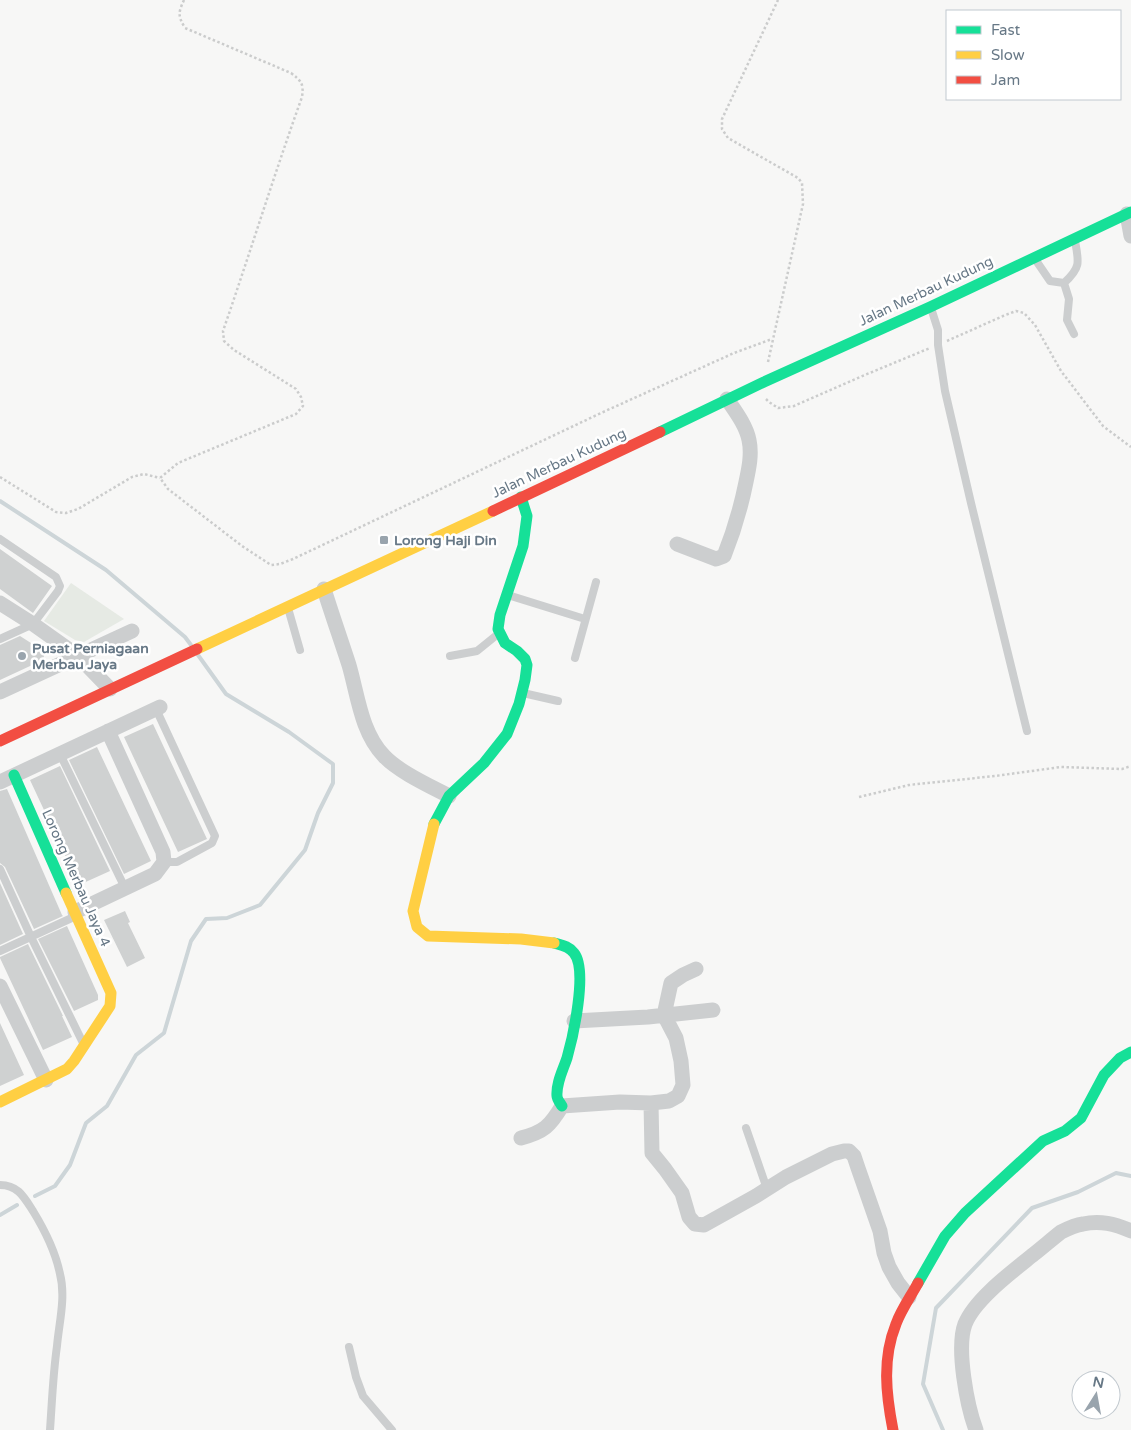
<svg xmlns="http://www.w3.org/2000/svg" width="1131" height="1430" viewBox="0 0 1131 1430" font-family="'Varela Round',sans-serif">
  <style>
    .green { fill: #e6eae4 }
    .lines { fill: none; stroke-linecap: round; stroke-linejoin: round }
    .stream { stroke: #cdd5d8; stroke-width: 4 }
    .building { fill: #cfd1d1 }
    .path { stroke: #cbcccc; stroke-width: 2.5; stroke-dasharray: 2.5 2.5; stroke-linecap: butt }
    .lane { stroke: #cccecf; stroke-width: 8 }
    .street { stroke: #cccecf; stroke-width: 15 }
    .fast { stroke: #16e098; stroke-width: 11 }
    .slow { stroke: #ffcf43; stroke-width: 11 }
    .jam { stroke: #f24e42; stroke-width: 11 }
    .poi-dot { fill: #99a4ad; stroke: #fff; stroke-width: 2 }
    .labels { text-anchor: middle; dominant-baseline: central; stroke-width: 5; stroke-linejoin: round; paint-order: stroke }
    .street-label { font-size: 14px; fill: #677886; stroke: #fff }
    .poi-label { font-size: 14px; font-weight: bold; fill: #677886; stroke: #fff; text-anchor: start }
  </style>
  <rect width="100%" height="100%" fill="#f7f7f6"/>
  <path class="green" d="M71,583L124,619L84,642L75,640L44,621Z"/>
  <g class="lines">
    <path class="stream" d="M0,501L106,570L185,637L191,645
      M35,1196L55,1186L70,1165L86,1123L107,1106L136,1055L164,1033L191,941L206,919L227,918L260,905L305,850L318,813L333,783V764L289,732L226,694L198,655
      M0,1215L17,1205
      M943,1430L923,1384L936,1308L1032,1208L1078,1192L1116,1173L1131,1176"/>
  </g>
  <path class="building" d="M0,549L52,586L33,613L0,589Z
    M20,636L45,652L43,660L0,680V645Z
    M153,724L207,839L178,852L124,737Z
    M97,747L151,861L124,874L69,760Z
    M60,766L110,871L79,885L30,780Z
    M7,789L62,915L63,916L34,929L5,867L0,863V791Z
    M0,883L23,934L0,945Z
    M125,911L130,922L128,923L145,958L127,967L104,920Z
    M67,926L98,995V1000L74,1011L38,939Z
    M28,944L63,1016H62L72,1037L43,1050L0,958V957Z
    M0,1023L24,1075L0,1086Z"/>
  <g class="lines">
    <path class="path" d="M184,0C178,13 178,16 185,28L291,73C301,81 304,83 302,97C274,175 250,253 223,331L224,341L234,350L296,389L301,397L303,406L296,414L178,463L160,478L168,489L242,546L271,565L280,564L293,559L601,413L734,353L772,339
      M947,341L1003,316L1016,311L1024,313L1035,325L1061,371L1103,426L1131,447
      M768,362L803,204L802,183L798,178L728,138L722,129V119L778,0
      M766,399L769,402L778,408L794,406L860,377L930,348
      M0,477L56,512L66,513L78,509L132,477L144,474L160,478
      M859,797L909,785L995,776L1061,767L1122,769L1131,766"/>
    <path class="lane" d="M1035,259L1050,281L1064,283
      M1064,283L1069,299L1067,320L1074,334
      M1064,283C1081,268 1079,262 1075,241
      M931,308L938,330V345L945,391L971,503L1027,731
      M0,539L56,577L60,586L58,591L33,624L0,639
      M508,595L585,619
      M288,608L300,650
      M450,656L477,651L498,634
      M575,658L596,582
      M523,693L558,701
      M156,709L215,836L212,843L177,862H164
      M60,754L125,888
      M0,869L31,937L83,1043
      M0,951L76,916
      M746,1128L767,1189
      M0,1185C18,1185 24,1197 33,1211C44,1229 56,1254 60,1274C66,1297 59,1323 57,1346C53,1374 52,1402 50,1430
      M349,1347L356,1377L363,1396L392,1430"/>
    <path class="street" d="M1127,214L1131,236
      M677,544L716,559L724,556C734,531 741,507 746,482C749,468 752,454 749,440C746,425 735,411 727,399
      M324,589C332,615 341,640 349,665C358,696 361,732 384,756C399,772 430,786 449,796
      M0,603L33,624L78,656L110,689
      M0,692L132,631
      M0,782L160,707
      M75,912L155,874L164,862L163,852L108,731
      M0,986L46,1080
      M574,1021L648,1017L713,1010
      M651,1103L652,1153L665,1169L682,1193L689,1217L695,1224L704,1225L756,1196L786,1177L832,1154L844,1151H849L854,1156L858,1168L880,1231L884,1253L889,1267L898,1283L909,1297
      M521,1138C544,1132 550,1126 562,1106L620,1102L651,1103L669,1101L678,1096L683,1085L681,1061L676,1038L664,1015L671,983L683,975L696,969
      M976,1430C967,1406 956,1348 965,1324C975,1299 1013,1271 1034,1254C1043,1247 1052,1239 1061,1232C1067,1229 1076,1225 1083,1224C1100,1220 1115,1224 1131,1231"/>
    <path class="fast" d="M660,432L764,382L930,307L1131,212
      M14,775L66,893
      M434,824L449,796L484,763L507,734L519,704L525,680L527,665L525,659L517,651L505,643L498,629L500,615L523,546L527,516L521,497
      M554,943C561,945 569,946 574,953C588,970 573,1037 567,1058C563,1070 556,1083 557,1096C557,1099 560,1103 562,1106
      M918,1283L945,1236L965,1213L1043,1141L1065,1131L1081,1118L1104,1075L1120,1058L1131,1052"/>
    <path class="slow" d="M197,649L493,511
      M434,824L413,911L417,927L428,936L521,939L554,943
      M0,1102L67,1069L74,1061L110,1006L111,993L66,893"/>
    <path class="jam" d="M493,511L660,432
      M0,741L197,649
      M893,1430C886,1394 882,1359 896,1324C901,1310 911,1296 918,1283"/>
  </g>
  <g class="poi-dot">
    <rect x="379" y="535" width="10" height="10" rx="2.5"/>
    <circle cx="22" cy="656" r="5"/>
  </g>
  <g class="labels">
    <g class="street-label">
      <text transform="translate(926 291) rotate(-25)">Jalan Merbau Kudung</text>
      <text transform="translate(559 463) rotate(-25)">Jalan Merbau Kudung</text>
      <text transform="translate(76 878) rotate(66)">Lorong Merbau Jaya 4</text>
    </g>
    <g class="poi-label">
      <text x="394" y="540">Lorong Haji Din</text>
      <text x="32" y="648">Pusat Perniagaan<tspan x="32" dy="16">Merbau Jaya</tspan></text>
    </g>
  </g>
  <rect x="946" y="10" width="175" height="90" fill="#ffffff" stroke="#c2c9cf"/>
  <rect x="956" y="26" width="25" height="8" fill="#16e098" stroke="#c2c9cf"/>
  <text x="991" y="35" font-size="15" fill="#677886">Fast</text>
  <rect x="956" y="51" width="25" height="8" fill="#ffcf43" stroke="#c2c9cf"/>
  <text x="991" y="60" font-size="15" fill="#677886">Slow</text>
  <rect x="956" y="76" width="25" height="8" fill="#f24e42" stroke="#c2c9cf"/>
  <text x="991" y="85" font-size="15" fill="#677886">Jam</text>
  <g transform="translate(1096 1395) rotate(11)"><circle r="24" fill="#ffffff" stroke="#c2c9cf"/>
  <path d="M0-4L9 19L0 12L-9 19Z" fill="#99a4ad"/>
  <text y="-8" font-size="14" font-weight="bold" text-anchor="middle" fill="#677886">N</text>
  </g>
</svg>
